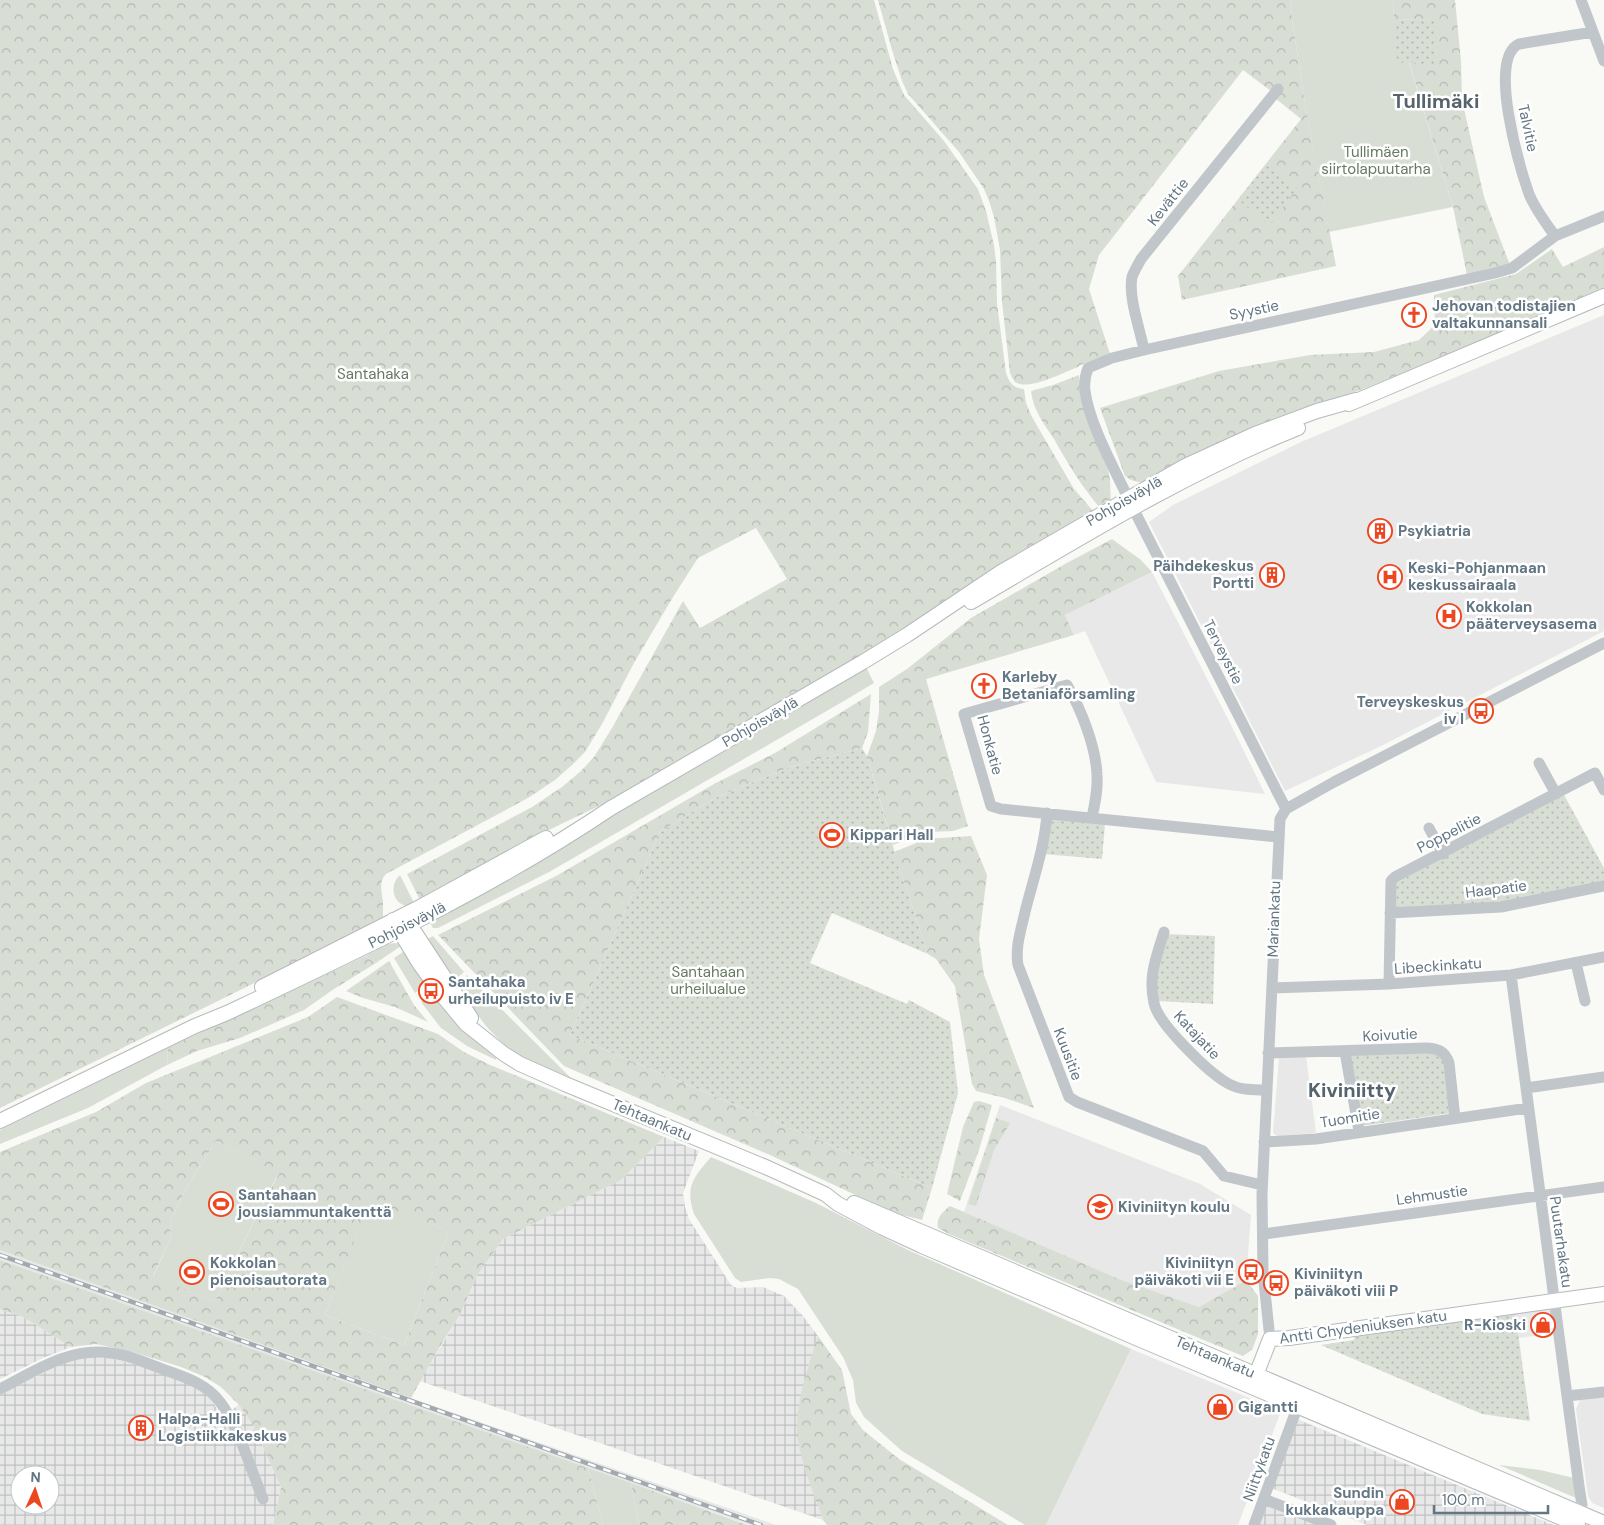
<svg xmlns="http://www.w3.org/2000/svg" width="1604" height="1525" viewBox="0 0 1604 1525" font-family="'DM Sans',sans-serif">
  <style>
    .built { fill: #e7e8e7 }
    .industrial { fill: url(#industrial-grid); fill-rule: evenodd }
    .green { fill: #d9ded5 }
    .forest { fill: url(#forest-crowns); fill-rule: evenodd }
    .park { fill: url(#park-dots) }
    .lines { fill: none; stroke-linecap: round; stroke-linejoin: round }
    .major-casing { stroke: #b4babe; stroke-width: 16 }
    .minor { stroke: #c1c6ca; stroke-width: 11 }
    .major { stroke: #fff; stroke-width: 14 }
    .rail-casing { stroke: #a2aab0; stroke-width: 4.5 }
    .rail { stroke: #fff; stroke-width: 2.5; stroke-dasharray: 8; stroke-linecap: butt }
    .labels { text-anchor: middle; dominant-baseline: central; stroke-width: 5; stroke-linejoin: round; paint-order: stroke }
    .street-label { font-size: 15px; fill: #627683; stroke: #fff }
    .park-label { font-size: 15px; fill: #677a61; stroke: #fff }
    .poi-label { font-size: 15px; font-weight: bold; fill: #627683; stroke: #fff; text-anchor: start }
    .district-label { font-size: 20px; font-weight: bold; fill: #55646d; stroke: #fff }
  </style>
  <defs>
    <pattern id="industrial-grid" width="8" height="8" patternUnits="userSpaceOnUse" patternTransform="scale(1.25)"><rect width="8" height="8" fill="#e7e8e7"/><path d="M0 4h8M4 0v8" fill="none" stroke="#bfc1c1"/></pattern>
    <pattern id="forest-crowns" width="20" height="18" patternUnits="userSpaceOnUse" patternTransform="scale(1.25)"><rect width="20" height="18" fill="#d9ded5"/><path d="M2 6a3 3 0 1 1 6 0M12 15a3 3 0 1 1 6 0" fill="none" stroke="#b3b9b2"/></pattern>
    <pattern id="park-dots" width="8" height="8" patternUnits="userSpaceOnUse" patternTransform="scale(1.25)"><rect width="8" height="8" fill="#d9ded5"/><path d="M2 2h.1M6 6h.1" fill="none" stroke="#b3b9b2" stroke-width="1.8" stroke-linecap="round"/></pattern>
  </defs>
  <rect width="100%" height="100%" fill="#f9f9f6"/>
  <path class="built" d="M1604,315V631L1381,746L1285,791L1149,522L1173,505L1301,442Z
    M1152,572L1231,725L1265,794L1156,782L1085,631L1074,635L1065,615Z
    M1306,1056L1316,1133L1277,1136L1273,1133L1279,1058Z
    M1000,1105L1200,1184L1251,1215L1246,1280L1199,1307L1119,1279L1038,1245L964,1212Z
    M0,1250L411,1398L776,1525H749L324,1375L0,1260Z
    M1553,1305L1556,1333L1519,1338L1515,1310Z
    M1131,1349L1281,1411L1238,1525H1046Z
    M1604,1397V1508L1592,1503L1588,1496L1576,1409L1580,1400Z"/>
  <path class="industrial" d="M664,1137L699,1151L683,1193L685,1207L689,1219L731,1285L737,1288L763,1287L784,1296L803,1316L818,1336L807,1370L799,1408L798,1440L804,1465L823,1520L420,1381L461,1313L476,1277L503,1239L621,1180Z
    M0,1309L23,1317L71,1347L43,1358L0,1379Z
    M93,1355L119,1360L151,1369L193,1385L211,1398L221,1417L239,1405L254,1427L281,1487L273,1525H0V1394L68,1361ZM20,1475H50V1505H20Z
    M1297,1419L1554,1525H1367L1271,1488Z
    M1265,1503L1322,1525H1257Z"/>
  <path class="green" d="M1291,0H1393L1394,20L1436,19L1409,63L1453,207L1329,232L1305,104L1292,19Z
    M864,669H867L874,683L849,698L551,871L438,928H433L429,921Z
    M400,875L415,905C396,911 386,888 400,875Z
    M433,936L464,972L457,978L450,976L424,941Z
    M396,943L401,946L376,963L365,956L387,944Z
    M406,950L428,984L415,993L394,958Z
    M467,975L571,1078C560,1077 552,1072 542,1067C500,1047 481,1026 460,984Z
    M434,993L469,1035L496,1058V1060L467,1046L441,1028L421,1002Z
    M168,1048L167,1065L88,1108L0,1144V1130Z
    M216,1141L279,1172L231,1267L215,1302L153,1277L171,1238L170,1221L187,1187Z
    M711,1157L816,1203L908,1250L1131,1349L1046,1525H1025L902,1451L864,1417L856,1403L853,1380L843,1357L798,1289L779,1279L770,1278L741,1282L735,1278L694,1214C685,1186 693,1178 711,1157Z
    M370,1200L449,1231L404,1345L325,1315Z
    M1499,1465L1540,1470L1574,1478L1576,1498Z
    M588,1468L631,1483L639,1525H603Z"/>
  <path class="forest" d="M0,0H874L893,69L904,95L944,141L978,189L986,211L994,245L996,261L997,303L1006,373C1009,382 1013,388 1024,389L1026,403L1032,417L1074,489L1094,512L857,660L603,804L553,828L420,900L407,874L532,807L562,787L581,771L594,757L612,728L683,601L700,628L787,579L756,528L698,558L673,597L634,663L602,724L585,752L572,765L555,780L528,798L386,874C378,882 382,892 383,903C383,908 383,914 383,920L0,1108Z
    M878,0H1291L1292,19L1305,104L1336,266L1182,300L1178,276L1301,119L1275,98L1271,91L1243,70L1099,255L1089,289L1110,354L1094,361L1080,365L1078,367C1064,372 1031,390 1017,383C1013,381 1012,377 1010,373L1002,302L1000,250L994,217L989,201L984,189L959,152L908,94L902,81L892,50Z
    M1393,0H1455L1461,61L1462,100L1484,197L1510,265L1467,275L1453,207L1409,62L1437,64L1435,19L1394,20Z
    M1604,247V290L1366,388L1306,410L1147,481C1139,483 1132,482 1125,476L1100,408L1219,371L1310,355L1374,352L1419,340L1435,325L1434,295L1516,274L1552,249L1563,267Z
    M1079,375C1081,410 1099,438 1108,470C1111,480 1110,491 1111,501L1099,507C1081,485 1068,464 1054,439C1044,424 1033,410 1031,391L1053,385Z
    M1112,539L1141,560L1152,572L1065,615L1074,635L926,679L968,826L953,831L928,832L893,845L867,756L876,731L879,711V687L907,669L971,618L1065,564Z
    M871,694L868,732L862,748L790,767L715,798L660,832L570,1035L932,1188L922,1220L894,1213L770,1155L564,1066L438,935L556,876L714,784L775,753Z
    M971,836L987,875L979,939L984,975L1034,1108L1005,1098L976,1091L972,1084L955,986L936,959L928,954L894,852L926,839Z
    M365,956L376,963L334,989L304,1010L240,1038L197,1051L167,1065L168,1048C233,1016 300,988 365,956Z
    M389,961L414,1005L428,1022L395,1007L363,998L346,991Z
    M337,997L438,1034L464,1052L488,1064L664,1137L621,1180L503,1239L476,1277L461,1313L442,1343L411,1398L0,1250V1152L96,1112L146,1083L308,1017ZM216,1141L279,1173L231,1267L215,1302L153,1276L171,1238L170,1221L187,1187ZM370,1201L449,1231L404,1345L325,1315Z
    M979,1101L992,1105L979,1150L960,1201L947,1194L963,1127L974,1102Z
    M996,1118L1010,1123L994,1150L976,1206L968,1204Z
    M950,1206L1119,1279L1199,1307L1246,1280L1258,1296V1334L1252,1350L1243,1356L1206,1341L949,1234L938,1228C936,1218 942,1212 950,1206Z
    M0,1260L588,1468L603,1525H273L281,1487L254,1427L239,1405L221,1387L205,1377L181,1367L136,1353L96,1344L71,1347L23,1317L0,1309Z
    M818,1336L842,1370L851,1414L863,1430L899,1459L1008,1525H827L823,1520C814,1494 803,1468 798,1442C793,1410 808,1366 818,1336Z
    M631,1483L747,1525H639Z"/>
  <path class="park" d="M1436,19L1437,65L1409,62L1397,63L1394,20Z
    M1266,164L1297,188L1270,225L1238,200Z
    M862,748L867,756L899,867L928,954L832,913L810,963L907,1004L909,1000L950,1022L958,1093L932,1188L570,1035L660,832L715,798L790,767Z
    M1563,793L1604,868V883L1497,903L1395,909L1396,883Z
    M1050,819L1105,824L1102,859L1043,854Z
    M1165,934L1215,936L1213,1004L1158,1001L1155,979Z
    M1437,1053L1444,1060L1451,1113L1361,1126L1350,1055Z
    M1515,1310L1530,1421L1482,1414L1321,1345L1354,1340L1355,1333Z"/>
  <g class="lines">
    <defs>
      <path id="major" d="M1349,404L1604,296
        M971,602C1077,540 1183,474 1298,428
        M406,919L471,1018
        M393,920L419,963L442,995L466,1024L504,1054L520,1064L565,1084L768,1168L825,1194L838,1204L883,1228L922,1246L1136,1338L1578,1525
        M262,987L422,906L546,838
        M0,1121L195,1026L227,1013C358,951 491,889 611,808L863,662L907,635L1001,572L1185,466L1255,434L1317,411L1356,400
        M854,1203L1604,1523
        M1253,1383L1270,1339L1289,1338L1604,1294"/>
    </defs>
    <use href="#major" class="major-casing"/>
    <path class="minor" d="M1581,0L1604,61
      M1555,236C1546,223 1535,209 1529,194C1520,168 1487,58 1519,44L1593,32
      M1144,350C1140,329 1128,297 1132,277C1134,271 1138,265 1141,259L1278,89
      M1128,498C1114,468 1089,423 1085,391C1084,383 1085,376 1088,368L1112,358L1144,350L1495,273L1512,268L1555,236L1604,216
      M1133,508L1286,809
      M1539,763L1556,794
      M1047,813C1045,846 1033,880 1025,912C1021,930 1015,947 1018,965L1069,1097L1077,1102L1203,1151L1224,1176L1262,1185
      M1092,817C1095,803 1098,790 1097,775C1096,747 1081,709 1067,685L964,714L991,806L1001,809L1278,837
      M1429,828L1443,854
      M1390,913L1501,907L1604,886
      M1164,932C1156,958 1148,976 1154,1003C1158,1024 1210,1074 1229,1084C1240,1090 1254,1090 1266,1090
      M1576,963L1585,1001
      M1511,975L1579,1486L1582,1505L1575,1520
      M1389,984L1391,881L1395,877L1595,773L1604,790
      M1272,988L1389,984L1511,975L1604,957
      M1345,1052L1359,1131
      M1268,1053L1427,1048C1439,1049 1445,1051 1449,1063L1455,1118
      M1526,1088L1604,1077
      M1264,1142L1316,1139L1528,1108
      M1264,1234L1604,1187
      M1270,1339L1263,1273L1262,1194L1280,819L1286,809L1334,782L1604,643
      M0,1389C35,1371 70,1347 110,1353C129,1355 147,1363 165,1370C185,1377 207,1384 220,1402C238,1425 251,1470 263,1499
      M1567,1396L1604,1392
      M1264,1499L1331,1525
      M1254,1525L1300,1400"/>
    <use href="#major" class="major"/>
    <defs>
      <path id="rail" d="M0,1255L761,1525"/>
    </defs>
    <use href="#rail" class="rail-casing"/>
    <use href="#rail" class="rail"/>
  </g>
  <defs>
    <symbol id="church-ring" viewBox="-11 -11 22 22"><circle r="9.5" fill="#fff" stroke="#ed4722" stroke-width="1.5"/><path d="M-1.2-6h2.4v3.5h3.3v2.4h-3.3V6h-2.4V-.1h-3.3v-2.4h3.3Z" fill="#ed4722"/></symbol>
    <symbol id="building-ring" viewBox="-11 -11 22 22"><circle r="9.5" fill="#fff" stroke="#ed4722" stroke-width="1.5"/><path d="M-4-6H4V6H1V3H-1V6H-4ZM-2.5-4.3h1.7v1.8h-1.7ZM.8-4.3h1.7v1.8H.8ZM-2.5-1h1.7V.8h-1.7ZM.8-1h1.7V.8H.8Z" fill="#ed4722"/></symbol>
    <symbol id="hospital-ring" viewBox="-11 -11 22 22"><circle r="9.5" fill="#fff" stroke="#ed4722" stroke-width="1.5"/><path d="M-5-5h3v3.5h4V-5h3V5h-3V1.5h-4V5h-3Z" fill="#ed4722"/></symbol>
    <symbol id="bus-ring" viewBox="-11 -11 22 22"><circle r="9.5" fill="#fff" stroke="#ed4722" stroke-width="1.5"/><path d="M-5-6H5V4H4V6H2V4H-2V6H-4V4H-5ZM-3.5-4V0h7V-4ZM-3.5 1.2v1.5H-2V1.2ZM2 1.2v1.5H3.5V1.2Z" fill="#ed4722"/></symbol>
    <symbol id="stadium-ring" viewBox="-11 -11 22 22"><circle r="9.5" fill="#fff" stroke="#ed4722" stroke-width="1.5"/><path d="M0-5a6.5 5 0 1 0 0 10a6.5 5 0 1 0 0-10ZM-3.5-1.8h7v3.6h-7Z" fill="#ed4722"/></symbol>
    <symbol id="school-ring" viewBox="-11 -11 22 22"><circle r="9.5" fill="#fff" stroke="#ed4722" stroke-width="1.5"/><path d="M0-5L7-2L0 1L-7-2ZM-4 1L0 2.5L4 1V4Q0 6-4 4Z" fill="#ed4722"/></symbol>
    <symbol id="shop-ring" viewBox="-11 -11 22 22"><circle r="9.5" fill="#fff" stroke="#ed4722" stroke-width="1.5"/><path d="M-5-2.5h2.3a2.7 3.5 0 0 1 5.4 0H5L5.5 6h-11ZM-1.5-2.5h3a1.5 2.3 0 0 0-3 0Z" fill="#ed4722"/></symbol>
  </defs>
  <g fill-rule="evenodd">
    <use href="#church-ring" x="1400" y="301" width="28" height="28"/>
    <use href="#building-ring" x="1366" y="517" width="28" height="28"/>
    <use href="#building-ring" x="1258" y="561" width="28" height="28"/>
    <use href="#hospital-ring" x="1376" y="563" width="28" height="28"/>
    <use href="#hospital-ring" x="1435" y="602" width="28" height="28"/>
    <use href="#church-ring" x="970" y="672" width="28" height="28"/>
    <use href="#bus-ring" x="1467" y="697" width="28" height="28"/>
    <use href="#stadium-ring" x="818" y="821" width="28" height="28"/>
    <use href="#bus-ring" x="417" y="977" width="28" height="28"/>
    <use href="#stadium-ring" x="207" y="1190" width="28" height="28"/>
    <use href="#school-ring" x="1086" y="1193" width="28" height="28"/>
    <use href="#stadium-ring" x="178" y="1258" width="28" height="28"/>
    <use href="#bus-ring" x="1237" y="1258" width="28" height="28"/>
    <use href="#bus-ring" x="1262" y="1269" width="28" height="28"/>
    <use href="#shop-ring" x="1529" y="1311" width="28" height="28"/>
    <use href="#shop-ring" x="1206" y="1393" width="28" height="28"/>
    <use href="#building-ring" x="127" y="1414" width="28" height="28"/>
    <use href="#shop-ring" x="1388" y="1488" width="28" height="28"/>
  </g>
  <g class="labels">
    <g class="street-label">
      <text transform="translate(1528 128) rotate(78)">Talvitie</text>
      <text transform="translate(1168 202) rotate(-52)">Kevättie</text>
      <text transform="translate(1254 310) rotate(-12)">Syystie</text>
      <text transform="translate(1124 501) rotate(-30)">Pohjoisväylä</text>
      <text transform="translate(1223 652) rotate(63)">Terveystie</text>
      <text transform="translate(760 722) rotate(-30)">Pohjoisväylä</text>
      <text transform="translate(990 745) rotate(75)">Honkatie</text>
      <text transform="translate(1449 833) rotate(-27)">Poppelitie</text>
      <text transform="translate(1496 889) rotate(-7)">Haapatie</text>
      <text transform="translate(1274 919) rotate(-88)">Mariankatu</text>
      <text transform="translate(407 925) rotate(-27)">Pohjoisväylä</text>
      <text transform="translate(1438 966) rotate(-4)">Libeckinkatu</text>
      <text transform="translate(1197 1035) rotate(47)">Katajatie</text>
      <text transform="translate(1390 1035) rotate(-3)">Koivutie</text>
      <text transform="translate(1068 1054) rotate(69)">Kuusitie</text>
      <text transform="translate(1350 1118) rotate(-9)">Tuomitie</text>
      <text transform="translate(652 1120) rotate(23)">Tehtaankatu</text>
      <text transform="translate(1432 1195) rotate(-8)">Lehmustie</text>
      <text transform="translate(1561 1242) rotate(82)">Puutarhakatu</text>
      <text transform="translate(1363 1327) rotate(-8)">Antti Chydeniuksen katu</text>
      <text transform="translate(1215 1357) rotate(23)">Tehtaankatu</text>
      <text transform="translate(1259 1469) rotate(-70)">Niittykatu</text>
    </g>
    <g class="park-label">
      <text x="1376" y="152">Tullimäen<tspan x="1376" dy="17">siirtolapuutarha</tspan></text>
      <text x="373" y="374">Santahaka</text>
      <text x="708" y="972">Santahaan<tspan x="708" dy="17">urheilualue</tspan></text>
    </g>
    <g class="poi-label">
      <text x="1432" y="306">Jehovan todistajien<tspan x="1432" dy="17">valtakunnansali</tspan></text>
      <text x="1398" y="531">Psykiatria</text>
      <text x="1254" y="566" text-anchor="end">Päihdekeskus<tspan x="1254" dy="17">Portti</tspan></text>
      <text x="1408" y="568">Keski-Pohjanmaan<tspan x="1408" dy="17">keskussairaala</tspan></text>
      <text x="1466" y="607">Kokkolan<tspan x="1466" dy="17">pääterveysasema</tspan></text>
      <text x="1002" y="677">Karleby<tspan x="1002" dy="17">Betaniaförsamling</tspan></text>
      <text x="1464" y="702" text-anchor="end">Terveyskeskus<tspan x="1464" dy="17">iv I</tspan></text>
      <text x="850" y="835">Kippari Hall</text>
      <text x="448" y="982">Santahaka<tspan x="448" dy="17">urheilupuisto iv E</tspan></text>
      <text x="238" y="1195">Santahaan<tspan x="238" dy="17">jousiammuntakenttä</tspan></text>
      <text x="1118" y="1207">Kiviniityn koulu</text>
      <text x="210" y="1263">Kokkolan<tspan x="210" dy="17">pienoisautorata</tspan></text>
      <text x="1234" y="1263" text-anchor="end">Kiviniityn<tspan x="1234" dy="17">päiväkoti vii E</tspan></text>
      <text x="1294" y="1274">Kiviniityn<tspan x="1294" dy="17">päiväkoti viii P</tspan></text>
      <text x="1526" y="1325" text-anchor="end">R-Kioski</text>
      <text x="1238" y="1407">Gigantti</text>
      <text x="158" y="1419">Halpa-Halli<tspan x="158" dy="17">Logistiikkakeskus</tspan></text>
      <text x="1384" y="1493" text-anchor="end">Sundin<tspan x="1384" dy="17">kukkakauppa</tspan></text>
    </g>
    <g class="district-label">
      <text x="1436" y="101">Tullimäki</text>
      <text x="1352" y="1090">Kiviniitty</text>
    </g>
  </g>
  <g transform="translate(35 1490) rotate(3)"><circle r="24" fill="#ffffff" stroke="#c0c8cd"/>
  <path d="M0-4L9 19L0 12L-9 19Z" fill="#ed4722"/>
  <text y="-8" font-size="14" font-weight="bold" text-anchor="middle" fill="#627683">N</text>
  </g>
  <path d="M1434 1505v8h114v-8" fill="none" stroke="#627683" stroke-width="2.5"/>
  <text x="1442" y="1505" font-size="15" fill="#627683" stroke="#ffffff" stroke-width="4" paint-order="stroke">100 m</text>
</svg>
